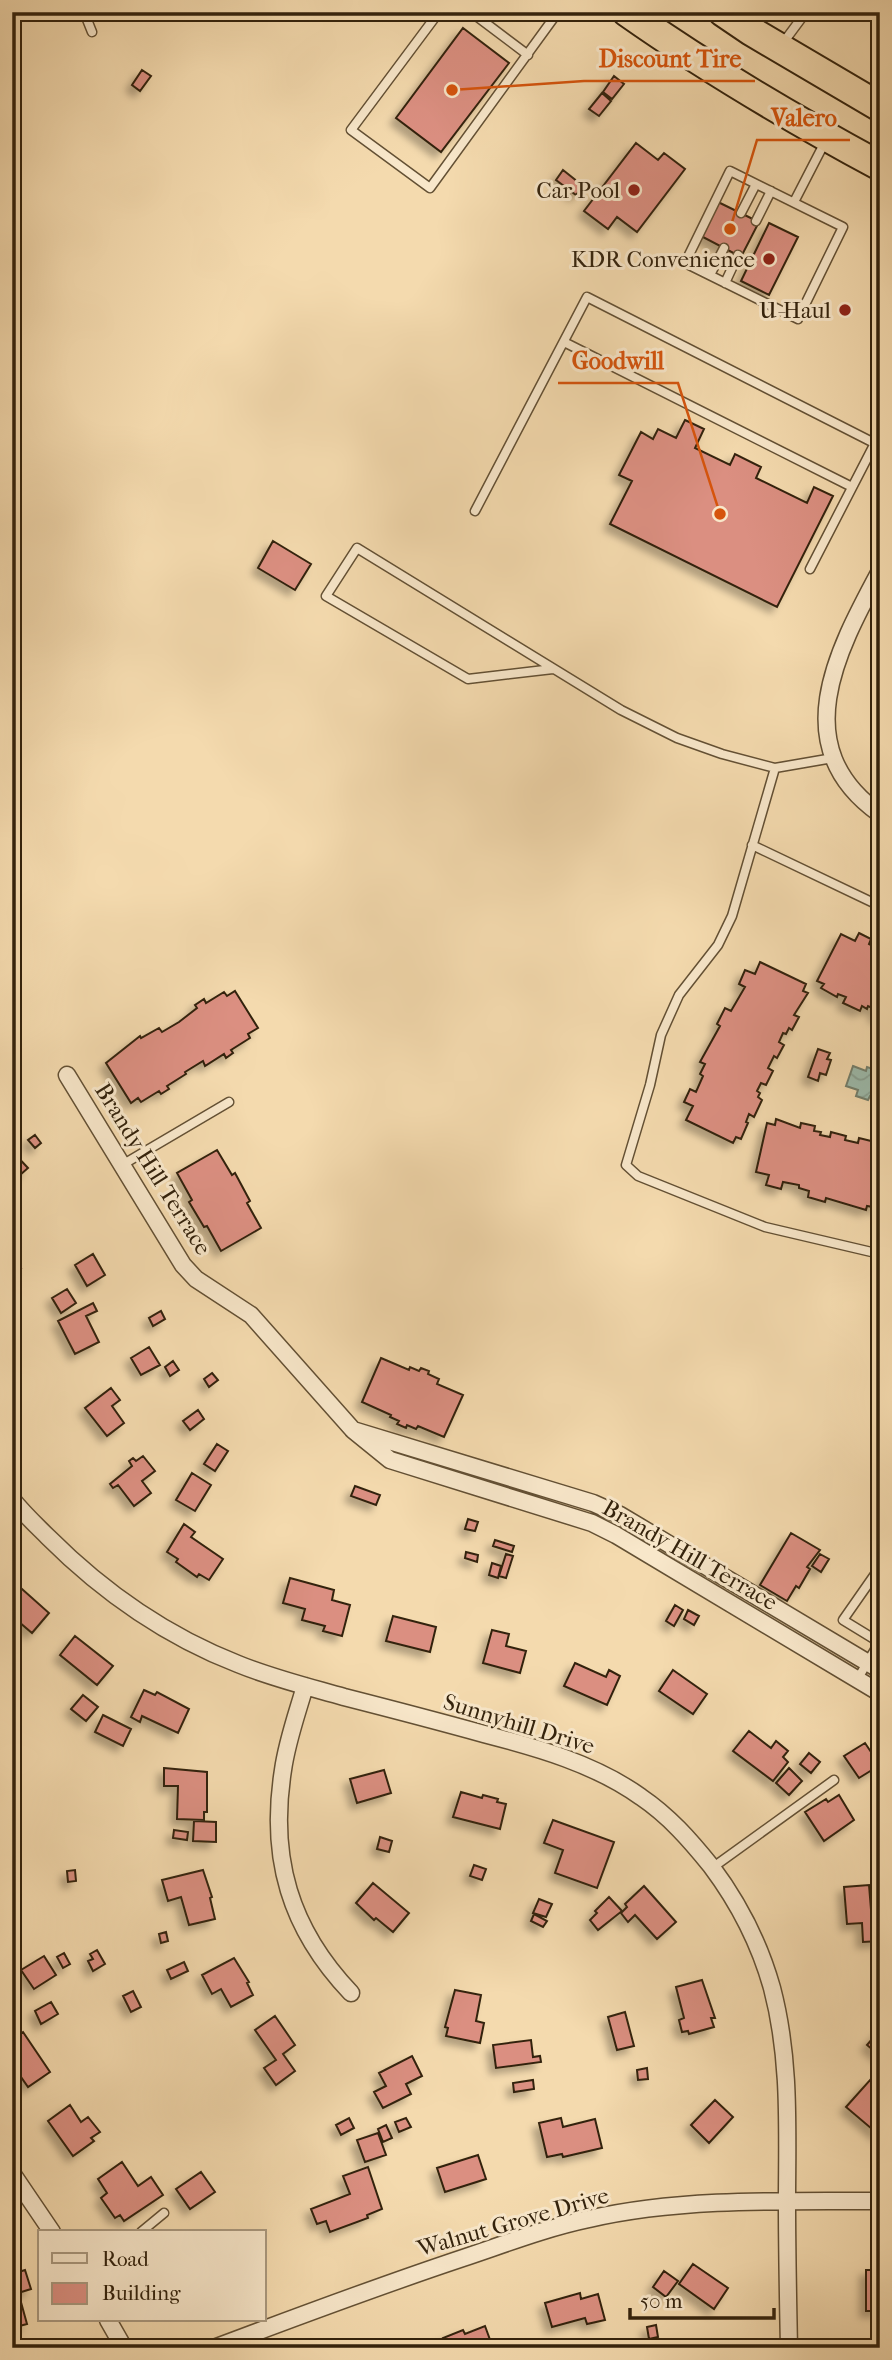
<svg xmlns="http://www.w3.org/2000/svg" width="892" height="2360" viewBox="0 0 892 2360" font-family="'IM FELL French Canon',serif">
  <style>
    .water { fill: url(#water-waves); stroke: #727e6c; stroke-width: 2 }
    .building { fill: #db8f81; stroke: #33220c; stroke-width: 2; filter: url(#shadow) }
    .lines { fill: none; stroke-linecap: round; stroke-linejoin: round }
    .service-casing { stroke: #635034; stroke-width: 11 }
    .minor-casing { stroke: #635034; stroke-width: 19 }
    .trunk-casing { stroke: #33220c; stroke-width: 32 }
    .service { stroke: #f8e7ca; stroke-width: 8 }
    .minor { stroke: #f8e7ca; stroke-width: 16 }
    .trunk { stroke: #f4daae; stroke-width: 28 }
    .poi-dot { fill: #8f2418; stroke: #f8e7ca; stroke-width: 2.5 }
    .labels { text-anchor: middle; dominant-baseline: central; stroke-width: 6; stroke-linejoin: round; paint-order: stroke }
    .poi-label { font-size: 23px; fill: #33220c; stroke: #f8e7ca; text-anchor: end }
    .street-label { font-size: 23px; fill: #33220c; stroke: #f8e7ca }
    .leader { fill: none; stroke: #d6540c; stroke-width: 2.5 }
    .callout-dot { fill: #d6540c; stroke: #f8e7ca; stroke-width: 2.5 }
    .callout-label { font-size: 24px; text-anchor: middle; font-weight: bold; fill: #d6540c; stroke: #f8e7ca; stroke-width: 6; stroke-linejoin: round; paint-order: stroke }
  </style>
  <defs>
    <pattern id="water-waves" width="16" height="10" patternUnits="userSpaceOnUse" patternTransform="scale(1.75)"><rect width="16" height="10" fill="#9cbbac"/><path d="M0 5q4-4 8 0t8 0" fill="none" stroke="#87a093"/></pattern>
    <filter id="shadow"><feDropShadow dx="-6" dy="6" stdDeviation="3.5" flood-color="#0004"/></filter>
  </defs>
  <rect width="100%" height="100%" fill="#f4daae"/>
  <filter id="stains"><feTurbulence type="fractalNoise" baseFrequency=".00286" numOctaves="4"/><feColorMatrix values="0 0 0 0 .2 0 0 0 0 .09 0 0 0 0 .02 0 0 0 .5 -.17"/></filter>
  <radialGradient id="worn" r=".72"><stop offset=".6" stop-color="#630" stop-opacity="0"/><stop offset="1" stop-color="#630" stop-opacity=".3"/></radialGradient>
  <path class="water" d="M853,1066L866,1071L867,1067L879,1071L880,1100L870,1096L868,1100L856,1096L858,1090L846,1086Z"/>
  <path class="building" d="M463,28L509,63L441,152L396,118Z
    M142,70L151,76L140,91L132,85Z
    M614,76L624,84L612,99L603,92Z
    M602,93L611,101L599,116L589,109Z
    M636,143L658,160L664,153L685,169L637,232L617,217L608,229L584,211Z
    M563,170L583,186L576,195L556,180Z
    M718,202L759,222L741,257L701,236Z
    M769,223L798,237L769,295L741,281Z
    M685,420L704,429L695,448L730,465L735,454L761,467L756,478L807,503L814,487L833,496L777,607L610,524L632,481L619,475L641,432L653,439L658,429L676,438Z
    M273,541L311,564L295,590L258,568Z
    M859,933L871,939L869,944L880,950V1017L874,1015L877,1010L868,1006L867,1009L862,1006L860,1011L843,1003L846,997L838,994L837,997L821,988L824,984L817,981L841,934L855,941Z
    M760,962L806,984L803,991L808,993L794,1015L799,1017L792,1030L789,1028L786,1034L783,1033L779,1042L784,1045L777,1058L774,1056L768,1068L773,1071L766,1085L761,1083L757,1091L760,1093L758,1097L762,1100L754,1117L749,1114L746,1122L748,1123L741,1139L736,1137L733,1143L686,1120L693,1106L684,1102L690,1089L696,1092L703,1076L700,1074L705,1064L700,1062L720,1026L717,1024L725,1008L731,1011L745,987L739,984L745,970L755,974Z
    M235,991L258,1028L248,1034L250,1038L231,1050L233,1053L226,1058L224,1054L205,1066L203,1061L185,1072L186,1074L167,1086L169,1089L161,1094L159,1091L141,1102L138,1098L131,1103L106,1063L140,1036L141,1038L159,1028L162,1032L179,1022L197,1008L195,1005L204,999L206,1003L224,992L227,996Z
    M818,1049L830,1053L827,1059L831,1060L826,1075L820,1073L818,1081L808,1077Z
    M776,1119L800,1128L801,1123L815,1126L814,1131L821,1132L820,1135L830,1137L831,1132L846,1136L845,1140L858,1143L859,1138L875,1142L873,1147L880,1148L878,1208L867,1206L866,1210L826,1198L825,1202L808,1197L809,1191L799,1188V1185L783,1182L781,1189L766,1185L769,1175L756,1172L767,1123L775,1125Z
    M35,1135L41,1143L35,1148L28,1140Z
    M217,1150L232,1175L235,1173L250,1201L247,1203L261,1228L221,1251L207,1226L204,1227L189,1202L192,1200L177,1173Z
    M12,1151L28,1168L12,1182Z
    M93,1254L105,1275L87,1286L75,1265Z
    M12,1257L21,1268L12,1275Z
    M67,1289L76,1303L61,1313L52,1298Z
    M93,1303L97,1311L86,1316L99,1342L75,1354L58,1321Z
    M161,1311L165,1319L153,1326L149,1318Z
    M149,1347L160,1365L141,1375L131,1358Z
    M381,1358L409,1370L410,1367L419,1371L421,1368L429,1371L428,1374L439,1379L437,1384L463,1395L444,1437L418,1426L416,1429L407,1425L406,1428L397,1424L399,1421L390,1417L391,1415L362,1402Z
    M173,1361L179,1370L170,1376L165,1367Z
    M212,1373L218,1380L209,1387L204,1379Z
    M111,1388L120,1400L112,1406L124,1423L107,1436L85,1408Z
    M198,1410L204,1419L190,1430L183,1421Z
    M217,1444L228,1451L215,1471L204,1464Z
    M143,1456L155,1471L142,1481L151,1493L134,1506L118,1485L113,1488L110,1484L132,1466L129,1461L133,1458L136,1461Z
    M192,1473L211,1485L195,1511L176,1500Z
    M355,1486L380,1495L376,1505L351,1496Z
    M468,1519L478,1522L475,1531L465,1529Z
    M184,1524L195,1532L191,1537L223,1559L209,1580L199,1574L197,1577L176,1562L178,1559L167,1552Z
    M791,1533L820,1550L807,1567L810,1569L799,1588L796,1586L787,1601L760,1585Z
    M495,1540L514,1546L512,1552L493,1546Z
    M466,1552L478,1555L477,1562L465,1558Z
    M506,1554L513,1556L506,1578L499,1576Z
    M820,1554L829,1559L821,1572L812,1566Z
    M492,1563L501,1566L498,1578L489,1575Z
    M290,1578L334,1590L332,1600L350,1605L342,1636L323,1631L325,1626L302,1620L305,1609L283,1603Z
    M13,1581L49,1613L32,1633L12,1616Z
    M675,1605L683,1610L674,1626L666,1621Z
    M688,1610L699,1616L694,1625L684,1619Z
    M393,1616L436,1627L430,1652L386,1641Z
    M492,1630L509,1634L506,1646L526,1651L520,1673L483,1663Z
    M75,1636L113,1666L97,1685L60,1655Z
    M575,1663L606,1677L609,1670L620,1676L607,1705L564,1686Z
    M673,1670L707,1694L693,1714L659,1691Z
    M144,1690L155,1695L157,1692L189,1709L178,1733L142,1716L140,1722L131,1717Z
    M83,1695L98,1707L86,1721L71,1709Z
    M103,1715L131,1729L123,1746L95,1732Z
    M749,1731L771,1748L776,1741L788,1751L783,1757L788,1762L773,1781L733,1751Z
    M865,1743L873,1755L880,1751V1765L859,1778L844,1756Z
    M809,1753L820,1762L811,1773L800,1764Z
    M164,1768L207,1772V1812H204V1820L177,1819L178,1786H164Z
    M789,1768L802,1781L789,1795L776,1783Z
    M384,1770L391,1793L357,1803L350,1779Z
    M461,1792L482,1798L483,1795L498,1799L497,1802L506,1804L500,1829L453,1817Z
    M839,1795L854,1820L824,1841L805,1812L826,1799L828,1802Z
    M553,1820L614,1842L597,1888L555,1873L563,1850L544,1843Z
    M194,1821L216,1822V1842L193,1841Z
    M174,1830L188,1832L187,1840L173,1838Z
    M380,1837L392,1841L389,1852L377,1849Z
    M474,1865L486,1869L482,1880L470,1876Z
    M75,1870L76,1881L68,1882L67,1871Z
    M203,1870L212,1897L210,1898L215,1919L189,1925L181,1897L168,1901L162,1880Z
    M373,1883L409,1913L393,1932L376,1918L374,1920L356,1903Z
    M869,1885L872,1922L880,1921V1941L863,1942L862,1923L847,1924L844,1887Z
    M644,1886L676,1922L657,1939L635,1915L628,1922L621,1913L627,1907L625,1904Z
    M609,1897L622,1911L598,1930L590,1920L597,1913L595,1911Z
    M539,1899L552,1904L546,1917L533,1913Z
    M534,1914L547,1921L543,1927L531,1921Z
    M166,1932L168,1941L161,1943L159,1934Z
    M97,1950L105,1964L93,1971L88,1961L93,1959L90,1954Z
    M64,1953L70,1964L63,1968L57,1957Z
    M44,1956L56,1975L34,1989L21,1970Z
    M234,1958L249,1982L247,1983L253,1995L231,2007L221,1989L212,1994L202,1975Z
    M184,1962L188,1971L171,1979L167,1970Z
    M702,1980L715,2018H711L714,2027L689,2034L688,2031L682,2032L679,2020L684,2018L676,1987Z
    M455,1990L481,1995L476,2021L484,2023L480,2043L446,2036L448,2028L445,2027Z
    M133,1991L141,2007L131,2012L123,1996Z
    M51,2002L58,2014L41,2024L35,2011Z
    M625,2012L634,2046L617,2050L608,2017Z
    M275,2016L295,2045L283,2054L295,2071L276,2085L264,2068L276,2060L255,2030Z
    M880,2030V2056L867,2045Z
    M23,2032L50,2072L28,2087L12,2064V2039Z
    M531,2040L533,2057L540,2056L541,2062L496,2068L493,2045Z
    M412,2056L422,2076L406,2084L411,2094L383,2108L374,2092L386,2086L379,2073Z
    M647,2068L648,2079L638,2080L637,2070Z
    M533,2080L534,2089L514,2092L513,2083Z
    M870,2080L880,2088L879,2135L846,2107Z
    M715,2100L733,2117L709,2143L691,2125Z
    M70,2105L81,2122L88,2117L100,2132L91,2138L94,2141L73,2156L48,2121Z
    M349,2118L354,2128L341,2135L336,2125Z
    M406,2118L411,2127L399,2132L395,2122Z
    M561,2118L563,2127L595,2119L602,2148L563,2157L562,2154L547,2157L539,2123Z
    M386,2125L392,2138L383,2142L378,2129Z
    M378,2133L386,2155L365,2162L357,2140Z
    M478,2155L486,2179L445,2192L437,2168Z
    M122,2162L138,2186L151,2177L163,2195L124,2221L120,2215L115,2218L101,2198L107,2193L98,2179Z
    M368,2167L382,2209L367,2215L368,2218L330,2232L326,2221L317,2224L311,2209L350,2194L343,2176Z
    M201,2172L215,2192L190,2209L176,2189Z
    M693,2264L728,2288L714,2309L679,2284Z
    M25,2270L31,2289L15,2294L12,2274Z
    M866,2270H880V2311H866Z
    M664,2271L678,2281L666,2297L653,2287Z
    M580,2293L581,2299L598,2294L605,2320L587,2324L585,2318L552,2327L545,2303Z
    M19,2295L27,2324L12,2328V2297Z
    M656,2325L658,2337L649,2339L647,2327Z
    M485,2326L493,2348H447L443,2338L463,2330L465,2334Z"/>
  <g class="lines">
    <defs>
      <path id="service" d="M84,12L92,32
        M439,12L351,130L430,188L558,12
        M471,12L528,55
        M755,26L767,12
        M783,43L806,12
        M730,171L843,227L798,319L685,263Z
        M794,202L826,140
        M741,213L756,184
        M756,221L771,191
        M710,275L724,248
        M725,283L738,255
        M564,342L852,487
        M475,511L587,297L880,446
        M810,569L875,443
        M553,669L468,679L326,596L357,548L621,710L677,738L722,754L775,768L833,758
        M775,768L732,916L718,945L679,995L661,1035L650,1085L626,1165L638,1176L765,1227L880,1254
        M752,845L880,906
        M122,1165L229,1102
        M879,1642L843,1620L880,1567
        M857,1680L880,1641
        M712,1868L834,1780
        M141,2232L164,2213"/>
      <path id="minor" d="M880,571C837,651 785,747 880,814
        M67,1075L183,1265L196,1279L251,1315L353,1430
        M12,1499C23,1513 36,1525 48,1537C103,1592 166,1636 238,1664C272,1678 309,1687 344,1697C391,1709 437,1721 484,1734C538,1748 595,1764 641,1797C669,1816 690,1840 711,1866C738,1902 760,1945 772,1988C791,2060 787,2131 787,2203C787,2252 788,2300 789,2348
        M880,1670L620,1515L593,1503L353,1430L390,1460L592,1523L616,1535L880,1693
        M305,1686C297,1714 287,1741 283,1770C269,1858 290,1929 351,1993
        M12,2173L52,2232
        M108,2320L124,2348
        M214,2348C296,2317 379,2286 463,2258C505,2244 546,2228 589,2219C679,2198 787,2201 880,2201"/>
      <path id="trunk" d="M627,12C708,69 793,119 880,166
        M723,12L751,31L880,107"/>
    </defs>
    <use href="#service" class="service-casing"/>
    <use href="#minor" class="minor-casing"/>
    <use href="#trunk" class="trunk-casing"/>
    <use href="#service" class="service"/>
    <use href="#minor" class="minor"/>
    <use href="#trunk" class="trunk"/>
  </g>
  <g class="poi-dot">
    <circle cx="634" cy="190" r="7"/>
    <circle cx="769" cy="259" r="7"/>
    <circle cx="845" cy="310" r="7"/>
  </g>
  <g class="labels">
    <g class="poi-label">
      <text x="620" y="190">Car Pool</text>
      <text x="755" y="259">KDR Convenience</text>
      <text x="831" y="310">U-Haul</text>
    </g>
    <g class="street-label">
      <text transform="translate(153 1169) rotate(58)">Brandy Hill Terrace</text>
      <text transform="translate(690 1555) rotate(30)">Brandy Hill Terrace</text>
      <text transform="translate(519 1724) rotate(17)">Sunnyhill Drive</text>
      <text transform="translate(513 2222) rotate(-16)">Walnut Grove Drive</text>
    </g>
  </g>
  <path class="leader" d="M452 90L584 81H755M730 229L757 140H850M720 514L678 383H558"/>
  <g class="callout-dot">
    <circle cx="452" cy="90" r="7"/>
    <circle cx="730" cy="229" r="7"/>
    <circle cx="720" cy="514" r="7"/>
  </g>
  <g class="callout-label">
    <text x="670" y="67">Discount Tire</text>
    <text x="804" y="126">Valero</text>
    <text x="618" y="369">Goodwill</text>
  </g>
  <rect width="892" height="2360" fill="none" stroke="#f4daae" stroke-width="42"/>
  <rect x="14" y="14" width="864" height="2332" fill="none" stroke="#33220c" stroke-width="3.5"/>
  <rect x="21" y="21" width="850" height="2318" fill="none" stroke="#33220c" stroke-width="2"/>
  <rect x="38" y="2230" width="228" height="91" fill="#f8e7ca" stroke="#a9987e" stroke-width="2"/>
  <rect x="52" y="2253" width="35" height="10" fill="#f8e7ca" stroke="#a9987e" stroke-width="2"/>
  <text x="102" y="2266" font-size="21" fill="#33220c">Road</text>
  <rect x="52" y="2283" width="35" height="21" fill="#db8f81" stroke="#a9987e" stroke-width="2"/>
  <text x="102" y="2300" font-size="21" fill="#33220c">Building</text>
  <path d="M630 2308v10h144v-10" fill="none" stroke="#33220c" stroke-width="3.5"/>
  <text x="640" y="2308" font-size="21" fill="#33220c" stroke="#f8e7ca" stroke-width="5" paint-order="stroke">50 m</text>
  <rect width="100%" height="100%" filter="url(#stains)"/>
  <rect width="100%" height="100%" fill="url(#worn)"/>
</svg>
